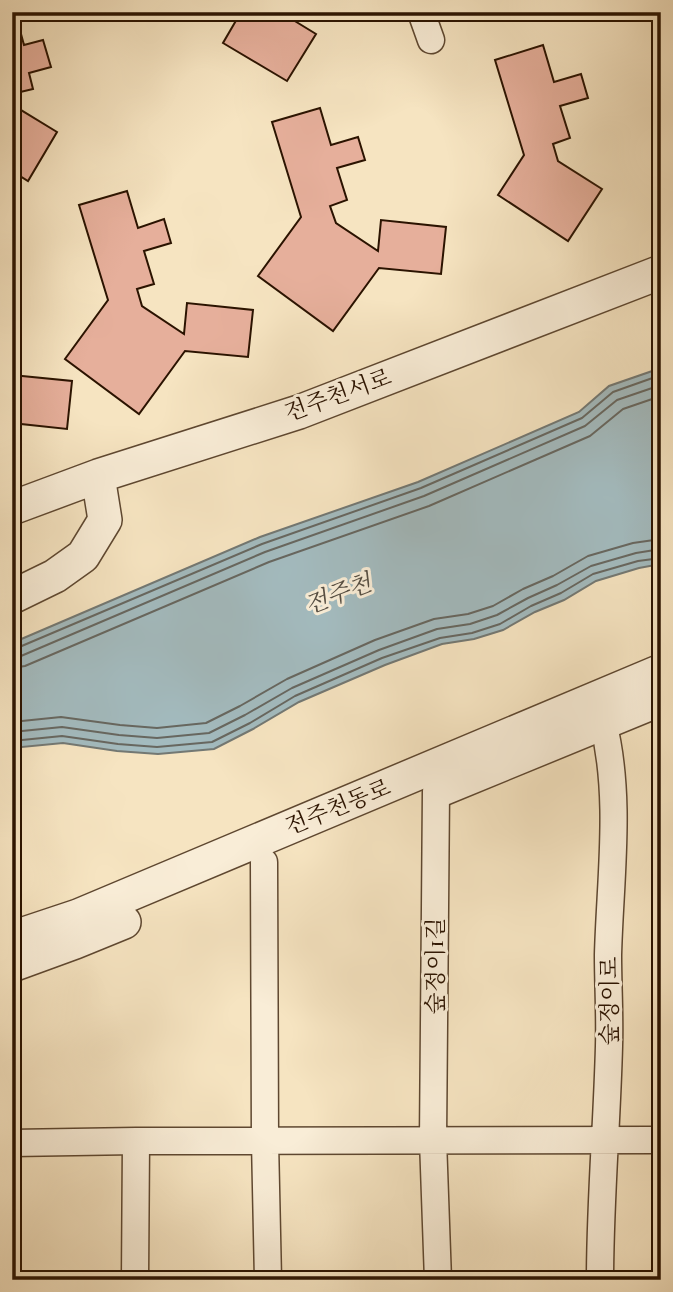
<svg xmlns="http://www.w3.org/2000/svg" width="673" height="1292" viewBox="0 0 673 1292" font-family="'IM FELL French Canon','Noto Serif KR',serif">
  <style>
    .water { fill: #a3bbbf; stroke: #737873; stroke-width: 2 }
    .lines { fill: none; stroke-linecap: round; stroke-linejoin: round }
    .shore { stroke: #676760; stroke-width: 2 }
    .building { fill: #e6af9b; stroke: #2b1300; stroke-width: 2 }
    .minor-casing { stroke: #5e4730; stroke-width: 29 }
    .tertiary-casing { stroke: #5e4730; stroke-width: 36 }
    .minor { stroke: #f9edd7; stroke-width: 26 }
    .tertiary { stroke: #f9edd7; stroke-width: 33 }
    .labels { text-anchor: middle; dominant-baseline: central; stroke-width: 6; stroke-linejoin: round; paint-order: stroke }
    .street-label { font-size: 23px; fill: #2b1300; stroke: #f9edd7 }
    .water-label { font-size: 24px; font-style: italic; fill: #554e43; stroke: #f9edd7 }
  </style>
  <rect width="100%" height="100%" fill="#f6e4c1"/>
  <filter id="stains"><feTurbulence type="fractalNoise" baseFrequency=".00286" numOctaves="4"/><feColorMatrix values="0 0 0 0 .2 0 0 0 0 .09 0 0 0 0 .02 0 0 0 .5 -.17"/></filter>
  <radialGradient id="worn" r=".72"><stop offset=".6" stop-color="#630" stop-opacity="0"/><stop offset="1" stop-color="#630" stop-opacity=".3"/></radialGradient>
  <path class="water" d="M661,368V564L639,568L596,581L564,600L535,612L503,630L474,639L442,644L385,665L299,702L253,729L214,749L158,754L117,751L63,743L12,748V643L260,537L418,482L579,412L609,386Z"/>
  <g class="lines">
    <path class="shore" d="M12,649L17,648L262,544L421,488L582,418L613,392L661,375
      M12,657L21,656L265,552L424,496L585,426L617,400L661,385
      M12,668L25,666L269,562L429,506L590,436L623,409L661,396
      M12,722L61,717L120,725L157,728L206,723L240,706L287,679L375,640L434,619L468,614L493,606L523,589L553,576L588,556L633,543L661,539
      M12,732L62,727L119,735L157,738L209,733L245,715L292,688L379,650L437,629L470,624L497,615L528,598L557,585L591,566L636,553L661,549
      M12,741L62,736L118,744L157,747L212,742L250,723L295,696L382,658L440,638L472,633L500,624L531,606L561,593L593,574L638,561L661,558"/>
  </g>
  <path class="building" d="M241,12H280L316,34L287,81L223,43Z
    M241,12H280L316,34L287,81L223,43Z
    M18,23L24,45L43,40L51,67L29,73L33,89L16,93L21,110L57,132L28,181L12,171V25Z
    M543,45L554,82L581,74L588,98L560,106L570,138L553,144L558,161L602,189L568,241L498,195L524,155L495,60Z
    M320,108L331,145L358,137L365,160L337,168L347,200L330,206L336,223L378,251L381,220L446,227L441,274L379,268L333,331L258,276L301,217L272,122Z
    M12,110H21L57,132L28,181L12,171Z
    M127,191L138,228L164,219L171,243L144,251L154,284L137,289L142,306L184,334L187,303L253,310L248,357L185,351L139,414L65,359L108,300L79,205Z
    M12,375L72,381L67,429L12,423Z"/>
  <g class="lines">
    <defs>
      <path id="minor" d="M421,12L431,40
        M436,791L433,1140L438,1280
        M264,862L265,1141L268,1280
        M12,1143L136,1141L661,1140
        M135,1280L136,1141
        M600,1280C600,1202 607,1124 609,1046C610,1016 608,986 608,955C610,878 622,798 603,722"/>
      <path id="tertiary" d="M12,508L98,476L299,412L661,272
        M12,597L55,576L83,556L105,520L98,476
        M442,789L661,699
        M12,938L78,916L661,671
        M12,965L75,942L124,922"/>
    </defs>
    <use href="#minor" class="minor-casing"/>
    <use href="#tertiary" class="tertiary-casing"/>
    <use href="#minor" class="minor"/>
    <use href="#tertiary" class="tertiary"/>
  </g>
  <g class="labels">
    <g class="street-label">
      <text transform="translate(338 395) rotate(-20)">전주천서로</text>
      <text transform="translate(338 807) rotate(-22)">전주천동로</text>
      <text transform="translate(435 966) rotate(-90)">숲정이1길</text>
      <text transform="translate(609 1001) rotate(-90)">숲정이로</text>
    </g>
    <g class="water-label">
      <text transform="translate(338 594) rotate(-21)">전주천</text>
    </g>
  </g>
  <rect width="673" height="1292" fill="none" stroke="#f6e4c1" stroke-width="42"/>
  <rect x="14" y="14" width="645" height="1264" fill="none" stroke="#2b1300" stroke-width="3.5"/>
  <rect x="21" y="21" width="631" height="1250" fill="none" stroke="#2b1300" stroke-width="2"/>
  <rect width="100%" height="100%" filter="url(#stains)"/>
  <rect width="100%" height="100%" fill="url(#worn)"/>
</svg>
